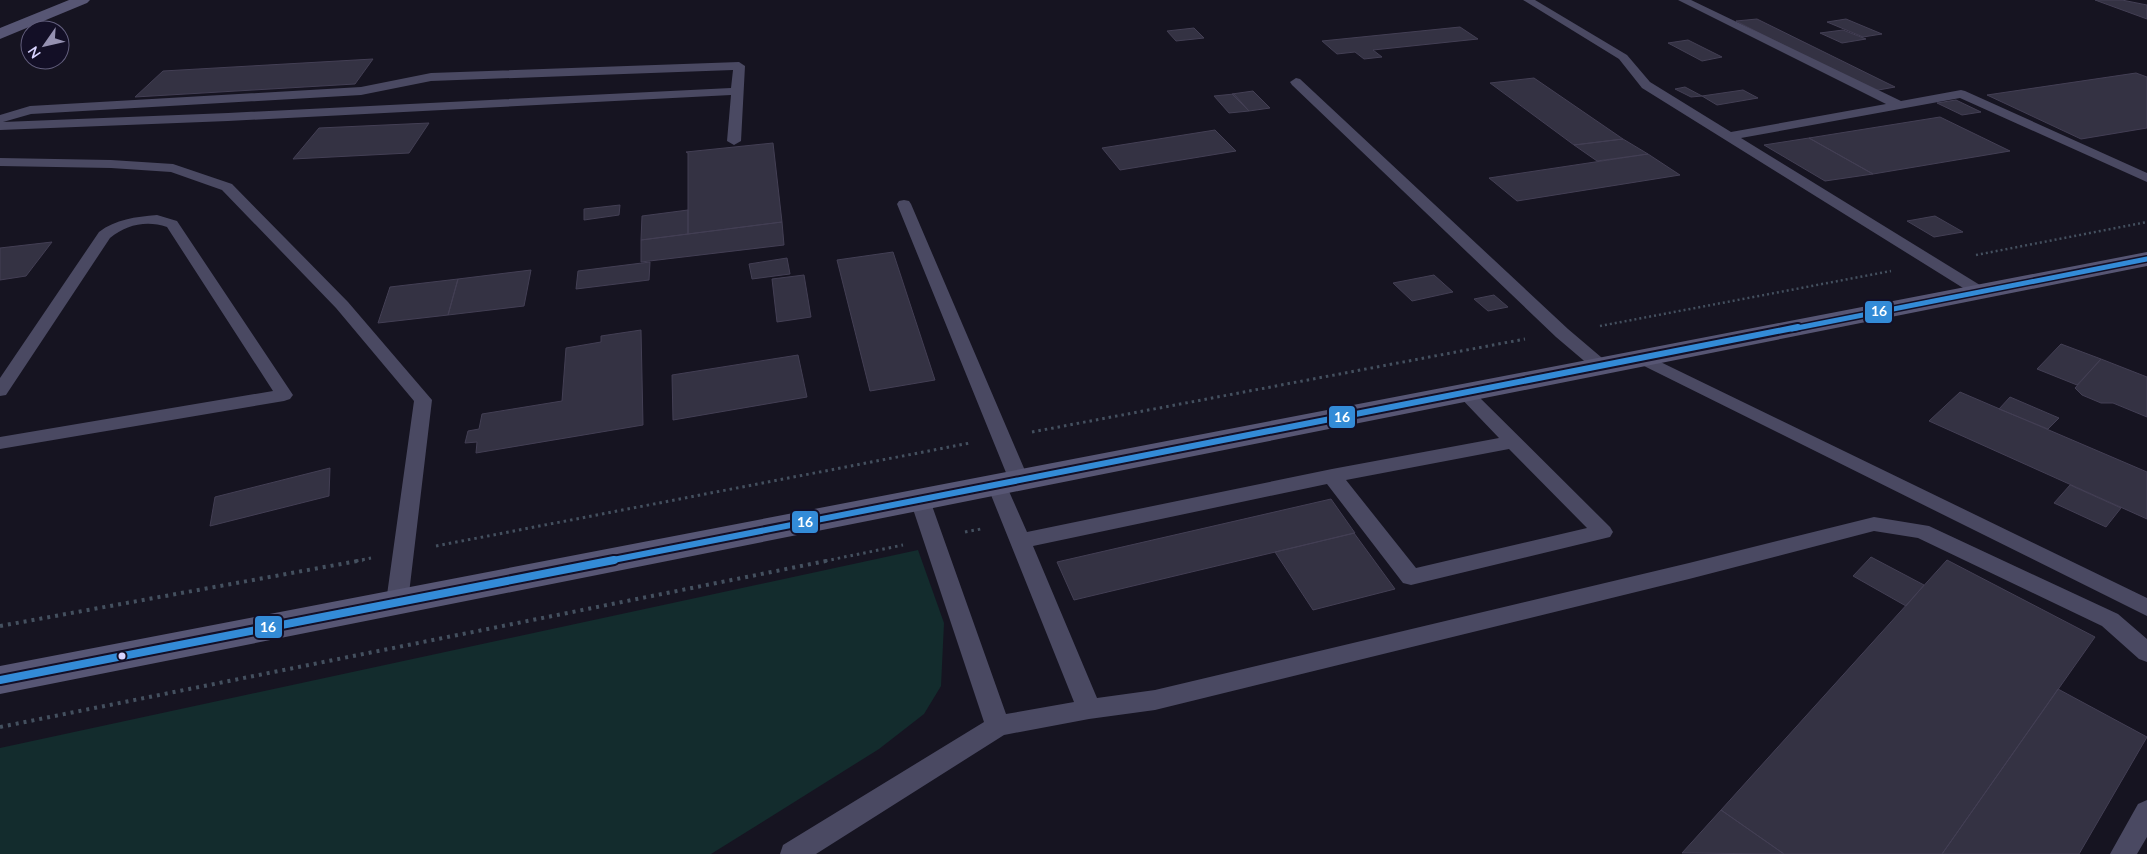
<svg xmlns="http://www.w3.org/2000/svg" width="2147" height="854" viewBox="0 0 2147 854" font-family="Lato,sans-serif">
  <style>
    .green { fill: #132c2d }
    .building { fill: #343243; stroke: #433f54 }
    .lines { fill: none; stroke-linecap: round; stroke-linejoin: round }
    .path-far2 { stroke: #44505f; stroke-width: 2.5; stroke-dasharray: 2 3; stroke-linecap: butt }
    .path-far1 { stroke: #44505f; stroke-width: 3; stroke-dasharray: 2.5 4; stroke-linecap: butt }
    .path { stroke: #44505f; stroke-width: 4; stroke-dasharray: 3 5; stroke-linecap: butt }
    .lane { fill: #4a4962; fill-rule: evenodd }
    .secondary { fill: #575674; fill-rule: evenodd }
    .bus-1-far2-casing { stroke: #130f26; stroke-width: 8 }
    .bus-1-far1-casing { stroke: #130f26; stroke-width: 10 }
    .bus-1-casing { stroke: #130f26; stroke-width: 12 }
    .bus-1-far2 { stroke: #338bd7; stroke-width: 5 }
    .bus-1-far1 { stroke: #338bd7; stroke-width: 6 }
    .bus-1 { stroke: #338bd7; stroke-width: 8 }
    .bus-dot { fill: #d9d4ff; stroke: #130f26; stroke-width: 2 }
    .line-badge { stroke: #130f26; stroke-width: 2 }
    .badge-label { font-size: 14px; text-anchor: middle; font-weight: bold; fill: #fff }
  </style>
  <rect width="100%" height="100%" fill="#161421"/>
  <path class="green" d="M918,550L944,623L941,686L924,714L879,749L711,854H0V748Z"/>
  <path class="building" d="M2095,0H2122L2147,5V19Z
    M1757,19L1895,87L1873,91L1736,21Z
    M1846,19L1882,34L1863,37L1827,22Z
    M1460,27L1478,39L1373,50L1382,57L1364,59L1355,52L1337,54L1322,41Z
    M1194,28L1204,38L1176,41L1167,31Z
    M1843,30L1866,39L1842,43L1820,33Z
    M1688,40L1722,57L1702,61L1668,43Z
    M373,59L355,84L135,97L163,71Z
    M2136,73L2147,77V128L2081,139L1987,95Z
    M1534,78L1623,139L1574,145L1490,83Z
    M1685,87L1702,96L1691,97L1675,89Z
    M1743,90L1758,98L1717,105L1702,96Z
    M1253,91L1270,108L1249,111L1232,94Z
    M1234,94L1249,111L1229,113L1214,96Z
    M1956,100L1981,112L1962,115L1937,103Z
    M1940,117L2010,151L1873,174L1809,138Z
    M429,123L409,153L293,159L319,128Z
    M1215,130L1236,151L1120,170L1102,148Z
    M1809,138L1873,174L1825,181L1764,145Z
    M1623,139L1648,154L1597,161L1574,145Z
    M773,143L782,222L688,234V153L686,152Z
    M1648,154L1680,175L1517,201L1489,178Z
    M620,205L619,215L584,220V209Z
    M688,210V234L641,240L642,216Z
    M1935,216L1963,232L1934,237L1907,221Z
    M782,222L784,245L641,262V240Z
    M52,242L26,276L0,280V248Z
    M893,252L935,380L870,391L837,260Z
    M787,258L790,274L752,279L749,264Z
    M650,262L649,280L576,289L578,271Z
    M531,270L524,306L448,315L458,279Z
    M804,275L811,317L777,322L772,279Z
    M1434,275L1453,292L1412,301L1393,283Z
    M458,279L448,315L378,323L390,287Z
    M1494,295L1508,307L1488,311L1474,299Z
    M641,330L643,425L476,453L477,442L465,443L468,431L479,429L482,414L562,401L566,348L601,342V336Z
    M2061,344L2101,359L2077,385L2037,369Z
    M798,355L807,397L673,420L672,375Z
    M2101,359L2147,377V417L2113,403H2101L2082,395L2075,388Z
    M1960,392L2147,472V519L1929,421Z
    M2010,397L2059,418L2048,429L1999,409Z
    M330,468L329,496L210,526L215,497Z
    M2070,485L2121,508L2106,527L2054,503Z
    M1331,499L1355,533L1074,600L1057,562Z
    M1354,533L1395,589L1313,610L1275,552Z
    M1871,557L1924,585L1906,606L1853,576Z
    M1947,560L2095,637L1942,854H1784L1721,810Z
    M2058,689L2147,737L2079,854H1942Z
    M1721,810L1784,854L1682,853Z"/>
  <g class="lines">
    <path class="path-far2" d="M1976,255L2147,222
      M1600,326L1891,271"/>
    <path class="path-far1" d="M1032,432L1525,339
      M965,532L981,529
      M436,546L970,443
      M356,561L371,558
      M825,561L903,545"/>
    <path class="path" d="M0,626L363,560
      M0,727L831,560"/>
    <path class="lane" d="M1523,0H1535L1627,55L1650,82L1731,132L1886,104L1678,0H1691L1901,101L1961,90L1965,91L2147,173V182L1960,98L1741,138L1988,290L1990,293L1988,296H1976L1642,88L1619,59Z
      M739,62L745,66L741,141L734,145L727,141L731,95L228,121L0,130V115L30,106L361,87L431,73ZM733,70L731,88L228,113L3,122L31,114L361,95L431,81Z
      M1296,78L1300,79L1568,329L1608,363L1611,367L1608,371L1602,372L1596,371L1556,337L1292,85L1290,82Z
      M0,158L111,160L173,164L232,184L348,302L432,400L408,602L405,608L397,610L389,608L386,602L414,401L336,308L222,190L171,172L111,168L0,166Z
      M904,200L909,201L911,204L1029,480L1026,485L1019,487L1012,485L1009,480L897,204L899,201Z
      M157,215L177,221L293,395L290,399L284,401L0,449V437L273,391L167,227C146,220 126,225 110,238L6,395L0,396V378L99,232C116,219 135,217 157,215Z
      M1644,354L2147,598V616L1638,363L1635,359L1638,355Z
      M1465,388L1471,389L1610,527L1613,532L1610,537L1411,585L1403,583L1327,484L1033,546L1097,698L1155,690L1689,563L1874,517L1929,526L2118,614L2147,639V662L2139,659L2102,626L1918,538L1874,531L1689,579L1155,710L1089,719L1004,735L816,854H780L783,845L984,722L910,500L913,495L920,493L927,495L930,500L1006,714L1074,702L987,485L990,480L997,478L1004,480L1027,532L1332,469L1499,438L1456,393L1459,389ZM1509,449L1587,528L1416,568L1346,480Z
      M2147,800V837L2137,854H2110L2138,804Z"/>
    <path class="secondary" d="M69,0H90L87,3L0,39V28Z
      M2147,252V266L0,694V666Z"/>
    <defs>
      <path id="bus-1-far2" d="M1792,329L2147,259"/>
      <path id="bus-1-far1" d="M608,561L1798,327"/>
      <path id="bus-1" d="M0,680L614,560"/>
    </defs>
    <use href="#bus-1-far2" class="bus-1-far2-casing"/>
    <use href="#bus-1-far1" class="bus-1-far1-casing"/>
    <use href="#bus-1" class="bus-1-casing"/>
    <use href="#bus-1-far2" class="bus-1-far2"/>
    <use href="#bus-1-far1" class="bus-1-far1"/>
    <use href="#bus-1" class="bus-1"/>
  </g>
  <circle class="bus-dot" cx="122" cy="656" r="4.5"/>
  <g class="line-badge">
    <rect x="1864" y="300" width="29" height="24" rx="5" fill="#338bd7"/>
    <rect x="1328" y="405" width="28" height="24" rx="5" fill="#338bd7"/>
    <rect x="791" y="510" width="28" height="24" rx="5" fill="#338bd7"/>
    <rect x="254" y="615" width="29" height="24" rx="5" fill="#338bd7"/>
  </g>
  <g class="badge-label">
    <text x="1879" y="316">16</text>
    <text x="1342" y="422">16</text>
    <text x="805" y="527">16</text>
    <text x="268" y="632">16</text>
  </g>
  <g transform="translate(45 45) rotate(236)"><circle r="24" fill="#130f26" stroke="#625e7d"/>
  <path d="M0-4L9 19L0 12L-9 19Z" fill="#9591b1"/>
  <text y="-8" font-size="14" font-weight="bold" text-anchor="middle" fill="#d9d4ff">N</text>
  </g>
</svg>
